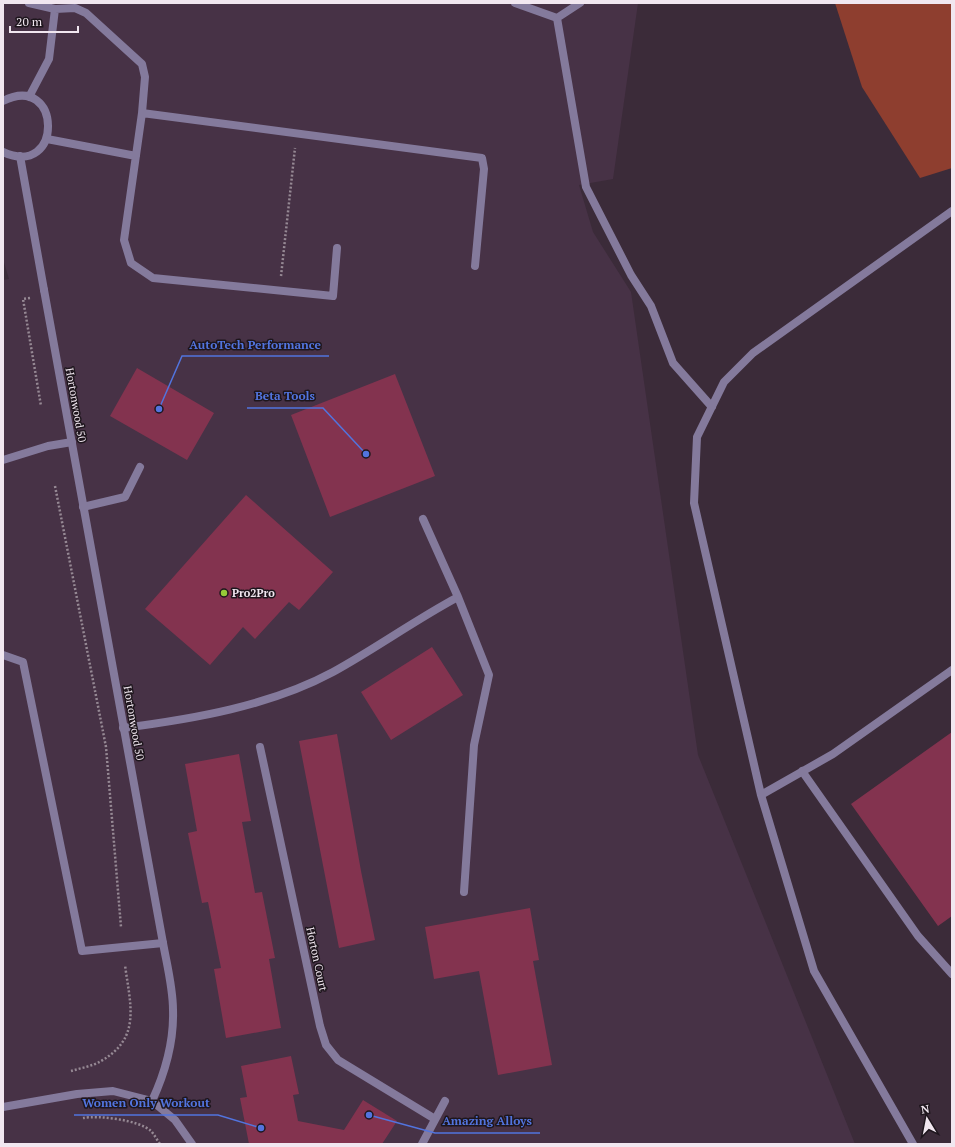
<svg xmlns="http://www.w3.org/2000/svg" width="955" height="1147" viewBox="0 0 955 1147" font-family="'PT Serif',serif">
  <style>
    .built { fill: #473246 }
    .green { fill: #8e3e2f }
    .building { fill: #83334f }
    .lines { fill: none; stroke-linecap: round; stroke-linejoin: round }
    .path { stroke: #968994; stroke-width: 2.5; stroke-dasharray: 2 2; stroke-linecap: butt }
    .service { stroke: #847a9c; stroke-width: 8 }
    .minor { stroke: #847a9c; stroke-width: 8 }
    .poi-dot { fill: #97cc38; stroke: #1e161d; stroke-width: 1.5 }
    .labels { text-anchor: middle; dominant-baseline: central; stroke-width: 3; stroke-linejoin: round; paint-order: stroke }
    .street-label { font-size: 11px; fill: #f1e7f0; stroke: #1e161d }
    .poi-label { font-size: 11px; font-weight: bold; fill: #f1e7f0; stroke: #1e161d; text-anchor: start }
    .leader { fill: none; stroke: #5274de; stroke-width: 1.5 }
    .callout-dot { fill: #5274de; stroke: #1e161d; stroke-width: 1.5 }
    .callout-label { font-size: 12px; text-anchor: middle; font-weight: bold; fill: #5274de; stroke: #1e161d; stroke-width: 3; stroke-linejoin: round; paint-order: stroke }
  </style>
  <rect width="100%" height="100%" fill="#3b2b39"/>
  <path class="built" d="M3,3H638L613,179L579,185L593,232L631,292L698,755L855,1144H3V280L9,279L3,259Z"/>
  <path class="green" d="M835,3H952V168L920,178L862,87Z"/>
  <path class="building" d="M137,368L214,413L187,460L110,416Z
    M395,374L435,476L330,517L291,415Z
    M246,495L333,572L299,610L289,602L255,639L243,627L210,665L145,609Z
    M432,647L463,695L391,740L361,692Z
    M952,732V916L938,926L851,804Z
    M337,734L361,871L375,940L339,948L299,741Z
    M239,754L251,821L242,822L255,893L262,892L275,958L269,959L281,1028L226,1038L214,969L221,968L208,902L202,903L188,833L197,831L185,764Z
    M530,908L539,960L533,961L552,1065L498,1075L479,971L434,979L425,927Z
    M291,1056L299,1094L293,1095L298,1121L344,1130L363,1100L397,1121L382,1144H249L240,1098L247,1097L241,1066Z"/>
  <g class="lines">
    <path class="path" d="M281,276L295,148
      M30,298L23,299L41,406
      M55,486L106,747L121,927
      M71,1071C81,1068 93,1066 101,1061C142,1038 130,1004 125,965
      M83,1118C98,1115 139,1120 151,1131C154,1134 157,1140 160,1144"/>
    <path class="service" d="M29,3L55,9L75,8L86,13L142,64L145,77L142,113L482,158L484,169L475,266
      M515,3L557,18
      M557,18L586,187L631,275L651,306L673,363L712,407
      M557,18L580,3
      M29,97L49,59L55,9
      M3,101C62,71 64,180 3,152
      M142,113L124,240L131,263L153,278L333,296L337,248
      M47,139L136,156
      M20,156L44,290
      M3,460L48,446L72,442
      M83,507L125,497L140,467
      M423,519L458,597L489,675L474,745L464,892
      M3,655L23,662L82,951L163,943
      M123,728C193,719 270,706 333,672C375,649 415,620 458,597
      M802,771L918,936L952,974
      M761,795L833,754L952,670
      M913,1144L814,971L761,795L694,503L697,437L724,382L753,353L952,211"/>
    <path class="minor" d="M44,290L163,943C167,965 173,988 173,1010C174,1041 165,1073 152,1101L175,1120L192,1144
      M260,747L320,1026L326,1045L338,1060L435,1119
      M3,1107L77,1094L113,1091L152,1101
      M422,1144L445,1101"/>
  </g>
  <circle class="poi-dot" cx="224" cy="593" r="4"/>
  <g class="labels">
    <g class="street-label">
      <text transform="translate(76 405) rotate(80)">Hortonwood 50</text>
      <text transform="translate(134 723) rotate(80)">Hortonwood 50</text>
      <text transform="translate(317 959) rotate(78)">Horton Court</text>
    </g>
    <g class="poi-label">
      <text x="232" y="593">Pro2Pro</text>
    </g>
  </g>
  <path class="leader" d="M159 409L182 356H329M366 454L323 408H247M261 1128L218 1115H74M369 1115L435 1133H540"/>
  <g class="callout-dot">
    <circle cx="159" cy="409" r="4"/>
    <circle cx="366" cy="454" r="4"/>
    <circle cx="261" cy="1128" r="4"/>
    <circle cx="369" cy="1115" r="4"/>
  </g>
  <g class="callout-label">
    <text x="255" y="349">AutoTech Performance</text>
    <text x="285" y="400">Beta Tools</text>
    <text x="146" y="1107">Women Only Workout</text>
    <text x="487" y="1125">Amazing Alloys</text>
  </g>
  <rect width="955" height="1147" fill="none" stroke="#f1e7f0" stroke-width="8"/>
  <g transform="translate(927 1119) rotate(350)" stroke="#1e161d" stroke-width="3" paint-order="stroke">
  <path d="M0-3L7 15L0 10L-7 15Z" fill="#f1e7f0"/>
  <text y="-6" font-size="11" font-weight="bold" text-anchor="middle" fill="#f1e7f0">N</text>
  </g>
  <path d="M10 26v6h68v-6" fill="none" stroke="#f1e7f0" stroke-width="2"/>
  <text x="16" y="26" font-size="12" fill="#f1e7f0" stroke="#1e161d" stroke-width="3" paint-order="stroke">20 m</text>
</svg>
